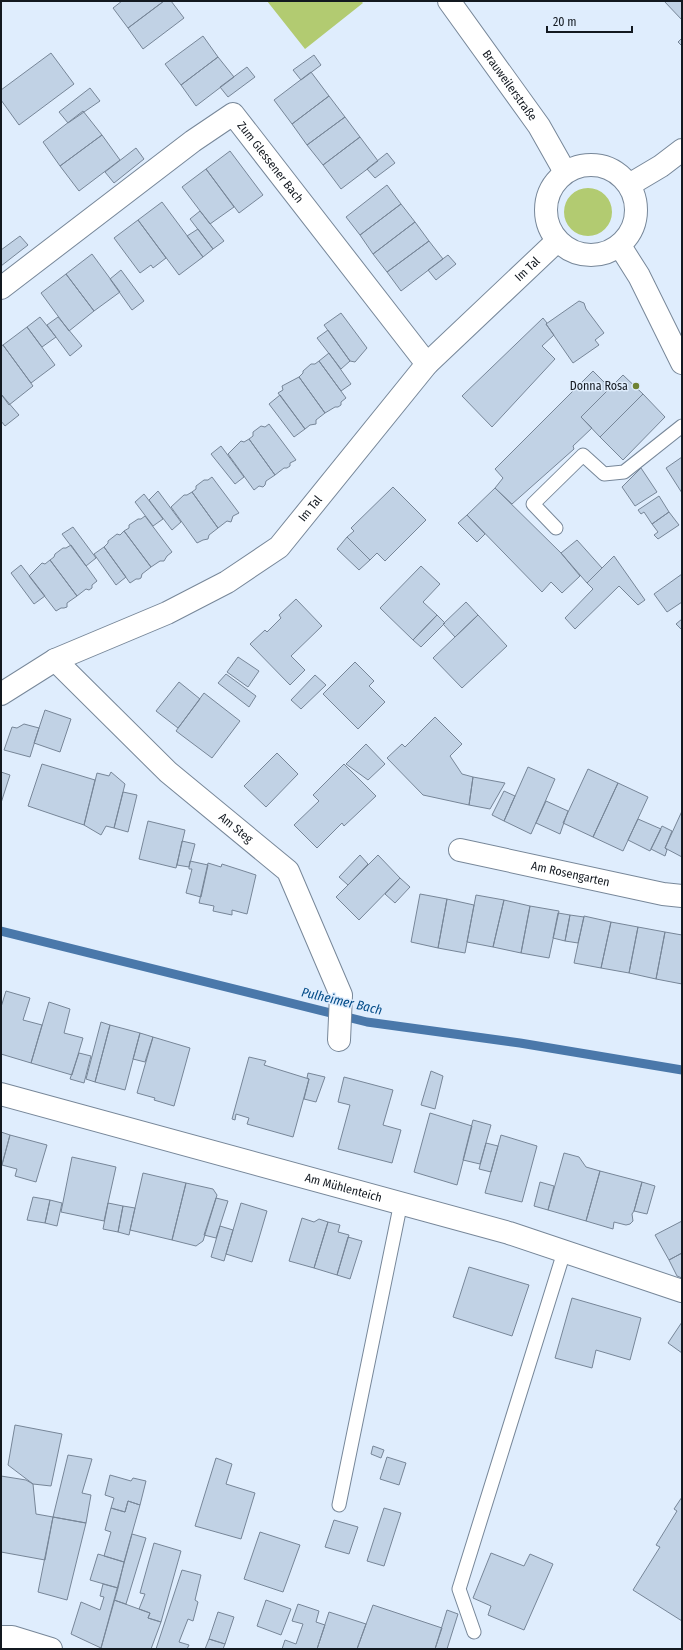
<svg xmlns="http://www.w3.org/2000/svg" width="683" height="1650" viewBox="0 0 683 1650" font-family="'Fira Sans Condensed',sans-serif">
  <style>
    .green { fill: #b2cb71 }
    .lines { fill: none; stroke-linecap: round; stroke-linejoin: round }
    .stream { stroke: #4a78aa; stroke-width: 9 }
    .building { fill: #c1d2e5; stroke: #778698 }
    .service-casing { stroke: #778799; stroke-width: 15 }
    .minor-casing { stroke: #778799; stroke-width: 24 }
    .secondary-casing { stroke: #778799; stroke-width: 24 }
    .service { stroke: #fff; stroke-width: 13 }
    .minor { stroke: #fff; stroke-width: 22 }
    .secondary { stroke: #fff; stroke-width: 22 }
    .poi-dot { fill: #6e8233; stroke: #dfedfd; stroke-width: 1.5 }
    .labels { text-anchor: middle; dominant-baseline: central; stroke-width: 3; stroke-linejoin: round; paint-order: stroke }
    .street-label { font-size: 12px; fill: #131920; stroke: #dfedfd }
    .poi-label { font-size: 12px; fill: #131920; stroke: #dfedfd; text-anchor: end }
    .water-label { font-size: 13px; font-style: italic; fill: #004a87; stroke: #dfedfd }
  </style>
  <rect width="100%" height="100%" fill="#dfedfd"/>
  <path class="green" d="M267,1H361L363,3L305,49Z
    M564 212a24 24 0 1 1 48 0a24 24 0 1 1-48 0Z"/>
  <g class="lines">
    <path class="stream" d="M1,931L367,1022L520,1043L682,1070"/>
  </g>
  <path class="building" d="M122,1H164L128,28L113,8Z
    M164,1H171L184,18L143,49L128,28Z
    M664,1H682V20Z
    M203,36L218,57L181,85L165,64Z
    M682,38V46L678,42Z
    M51,53L74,84L19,125L1,100V90Z
    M314,55L321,65L301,80L293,70Z
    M218,57L234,77L196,106L181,85Z
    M247,67L255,77L228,97L220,87Z
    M311,72L329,96L292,124L274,100Z
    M90,88L100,101L68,123L59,112Z
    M329,96L345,117L307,145L292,124Z
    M83,111L102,135L60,166L43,142Z
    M345,117L360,137L323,165L307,145Z
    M102,135L120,160L79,191L60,166Z
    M360,137L378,161L341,189L323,165Z
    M136,148L144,159L114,183L105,172Z
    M230,151L263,195L239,213L206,169Z
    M387,153L395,163L375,178L367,169Z
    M206,169L234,207L210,224L182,187Z
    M387,185L401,204L360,235L346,217Z
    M162,202L203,257L179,275L138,220Z
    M401,204L415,222L373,254L360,235Z
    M200,211L224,241L213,249L190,219Z
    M138,220L166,258L153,268L151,265L140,273L114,238Z
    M415,222L429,241L387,272L373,254Z
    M198,229L213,249L203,257L187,236Z
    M20,236L28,245L1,266V250Z
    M429,241L443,259L401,291L387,272Z
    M92,254L120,292L94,311L66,274Z
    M448,255L456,264L436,280L428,270Z
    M121,270L144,301L132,310L110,279Z
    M66,274L94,311L69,331L41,293Z
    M579,301L584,303L586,309L604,333L595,340L599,345L573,363L546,324Z
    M341,313L367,348L355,362L350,361L324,325Z
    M40,317L56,337L42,347L27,327Z
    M58,317L82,346L70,356L47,325Z
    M543,318L547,323L546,324L554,335L542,346L555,359L492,427L462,396Z
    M27,327L55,365L31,383L3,345Z
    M328,330L350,361L341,369L317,338Z
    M3,345L33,386L9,405L1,394V346Z
    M329,353L351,384L341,391L319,361Z
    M319,361L346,398L341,402V405L338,407H335L325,413L299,377L303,373V371L311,364H315Z
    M593,371L610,388L581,417L592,428L573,446L574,449L512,504L495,488L503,478L495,469Z
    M623,375L643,394L600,437L581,417Z
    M299,377L325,413L316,420V424L310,425L305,429L278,393L283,390L282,386Z
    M1,394L19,415L5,426L1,421Z
    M643,394L665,417L623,460L600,437Z
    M280,395L305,429L294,437L269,404Z
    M269,424L296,460L290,463V466L287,468H284L275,475L249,439L253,436V432L261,426L265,427Z
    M249,439L275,475L266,481L265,485L263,487L259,486L254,490L228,454L241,441L244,442Z
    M221,446L244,477L235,484L211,454Z
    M682,457V493L666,468Z
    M641,468L657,492L635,506L622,487Z
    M212,477L239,513L233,516L231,522L227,521L218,528L192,492L196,489V486L204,480H208Z
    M393,487L426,520L385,561L377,553L370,560L347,537L354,531L351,528Z
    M495,488L561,553L580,576L562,593L551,582L542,592L467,515Z
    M158,491L181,522L172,530L149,500Z
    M192,492L218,528L209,535L208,539L203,540L197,543L171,507L184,495H187Z
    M144,494L163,519L153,526L135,502Z
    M659,496L669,512L652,524L644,512L641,514L638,510Z
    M669,512L679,525L658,539L654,535L658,532L652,524Z
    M467,515L485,534L477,542L458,523Z
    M145,516L172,552L167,556L164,561H160L151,567L124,531L129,528V525L138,519H141Z
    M73,527L96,558L86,566L62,534Z
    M124,531L151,567L142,574L141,578L139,579H136L130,583L104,547L108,543V541L117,534L120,535Z
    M347,537L370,560L359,570L337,549Z
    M577,540L602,568L587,583L561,553Z
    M71,545L97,581L92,585V588L89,590L86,589L77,596L50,560L54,557L55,554L63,548H66Z
    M104,547L126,577L116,585L94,554Z
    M614,556L645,600L638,605L619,586L575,629L565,618L593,589L587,583Z
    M50,560L77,596L67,603V607L64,608H61L56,611L29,576L42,563L45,564Z
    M21,565L45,596L34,604L11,573Z
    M421,566L440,584L423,602L437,615L413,640L380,608Z
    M682,574V602L667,612L654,594Z
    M296,599L322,626L291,656L305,670L290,685L250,644L265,630L267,632L281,618L279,615Z
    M466,602L478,615L455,637L443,624Z
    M437,615L445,623L421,647L413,640Z
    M478,615L507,646L462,688L433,658Z
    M682,619V630L676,624Z
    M238,657L259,671L248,687L227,672Z
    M355,662L374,681L369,686L385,702L358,729L323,694Z
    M226,674L256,696L249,707L218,683Z
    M315,675L326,685L301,709L291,700Z
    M179,682L200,699L178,728L156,711Z
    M204,693L240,721L212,758L176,731Z
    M45,710L71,719L60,752L34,743Z
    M435,717L462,744L450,756L462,774L473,777L469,805L423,795L387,758L402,744L405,747Z
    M24,724L39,728L30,757L4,750L12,727L17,728Z
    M366,744L385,764L368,780L346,764Z
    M277,753L298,774L266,807L244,786Z
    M42,764L95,780L84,825L28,806Z
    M344,764L376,796L344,826L342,823L317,848L294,825L319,801L313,795Z
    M528,767L555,779L531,834L504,821Z
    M588,769L618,783L593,837L563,823Z
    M1,772L10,775L1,803Z
    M111,772L125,784L114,828L106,826L101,835L84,825L97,773L109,776Z
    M473,777L505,783L490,809L469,805Z
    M618,783L648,797L623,851L593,837Z
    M504,791L515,796L504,821L492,815Z
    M123,792L137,795L128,832L114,828Z
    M546,801L568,811L560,834L536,823Z
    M682,811V857L665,848Z
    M638,819L661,829L650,851L628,840Z
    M148,821L185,830L176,868L139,859Z
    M662,826L672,831L665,848L667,850L665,856L651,849Z
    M182,841L195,844L189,867L177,865Z
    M360,855L368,864L348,885L339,877Z
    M378,855L400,878L359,920L336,897Z
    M190,861L208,865L201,897L186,893L192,869H189V867Z
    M208,863L221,867L222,864L256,875L247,914L232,910V915L213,911L214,906L199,903Z
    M400,878L410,887L395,903L385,894Z
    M420,894L447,899L438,948L411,942Z
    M476,895L504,900L493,947L467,942Z
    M447,899L474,905L465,953L438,948Z
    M504,900L530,906L521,953L493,947Z
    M530,906L559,911L549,958L521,953Z
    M558,913L570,915L565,941L553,938Z
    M570,915L584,917L578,943L565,941Z
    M584,916L611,922L601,968L574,963Z
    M611,922L638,927L629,973L601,968Z
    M638,927L665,932L656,979L629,973Z
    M665,932L682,935V984L656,979Z
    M6,991L30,998L23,1020L42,1025L31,1063L1,1054V1007Z
    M49,1002L70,1009L64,1033L83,1038L72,1075L31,1063Z
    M101,1022L110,1025L95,1082L86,1079Z
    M110,1025L140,1033L125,1090L95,1082Z
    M140,1033L153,1037L145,1062L133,1059Z
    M153,1037L190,1048L174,1106L154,1100L155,1098L137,1093Z
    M79,1053L91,1056L84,1083L70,1079Z
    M249,1057L266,1061L264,1065L309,1079L293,1137L247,1124L249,1118L236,1114L235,1120L232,1119Z
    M431,1071L443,1076L435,1109L421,1105Z
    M308,1073L325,1077L316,1102L304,1099L309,1079L307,1078Z
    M344,1077L393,1090L383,1125L401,1130L392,1163L338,1149L350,1105L338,1102Z
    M430,1113L472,1126L457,1185L414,1172Z
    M473,1120L491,1125L480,1164L463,1160Z
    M1,1132L10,1135L1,1168Z
    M10,1135L47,1145L36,1182L15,1176L17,1169L2,1165Z
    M501,1135L537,1146L522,1202L485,1193Z
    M486,1143L498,1146L491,1172L479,1169Z
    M564,1153L579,1157L586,1167L600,1171L586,1221L548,1210Z
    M72,1157L116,1167L104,1221L61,1212Z
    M600,1171L642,1182L634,1211L632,1214L633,1221L630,1224L626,1225L614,1222L613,1229L586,1221Z
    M143,1173L186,1183L172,1240L130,1230Z
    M540,1182L554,1186L548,1210L534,1206Z
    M642,1182L655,1186L647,1214L634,1211Z
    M186,1183L213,1189L217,1195L203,1241L196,1246L172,1240Z
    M33,1197L50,1200L45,1223L27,1220Z
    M216,1198L228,1201L216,1238L204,1235Z
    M50,1200L62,1203L57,1226L45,1223Z
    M108,1203L123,1206L118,1232L103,1229Z
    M241,1203L267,1211L252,1262L226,1254Z
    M123,1206L135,1208L129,1235L118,1232Z
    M302,1218L314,1222L319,1219L328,1222L314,1268L289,1261Z
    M682,1221V1253L669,1260L655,1235Z
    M328,1222L340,1225L338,1232L349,1235L337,1275L314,1268Z
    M220,1226L233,1230L224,1261L211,1257Z
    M348,1237L362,1241L350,1279L337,1275Z
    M682,1253V1278L677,1276L669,1260Z
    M469,1267L529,1285L512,1336L453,1317Z
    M572,1298L641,1318L630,1360L596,1350L592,1368L555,1358Z
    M682,1322V1353L668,1343Z
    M15,1425L62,1434L51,1486L33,1484L8,1465Z
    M373,1446L384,1450L381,1458L371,1454Z
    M68,1455L92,1459L82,1493L91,1495L86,1523L53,1517Z
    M387,1457L406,1463L399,1485L380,1479Z
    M216,1458L232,1464L226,1484L255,1493L241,1539L195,1526Z
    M110,1475L131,1481L133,1478L146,1481L140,1505L128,1501L125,1512L111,1508L114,1498L105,1495Z
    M1,1476L26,1480L33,1484L36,1514L53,1517L45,1560L1,1552Z
    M682,1497V1621L633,1590L660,1547L656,1545L677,1511L674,1509Z
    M128,1501L140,1505L124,1562L104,1556L111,1532L105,1530L111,1508L125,1512Z
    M384,1508L401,1513L384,1566L367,1561Z
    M53,1517L86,1523L67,1600L38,1592Z
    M334,1520L358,1527L349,1554L325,1547Z
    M260,1532L300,1545L283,1592L244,1579Z
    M132,1534L146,1538L126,1604L114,1600Z
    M154,1543L181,1551L161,1622L148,1618L150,1613L139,1609L145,1594L140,1593Z
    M491,1553L524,1566L530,1554L553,1564L524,1630L488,1615L491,1606L473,1598Z
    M98,1554L124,1562L118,1588L90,1580Z
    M182,1570L201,1575L195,1600L198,1602L193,1621L188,1619L179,1642L189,1645L187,1649H156Z
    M103,1584L118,1588L101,1648L71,1634L81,1602L100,1610L104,1597L100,1596Z
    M114,1600L150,1613L148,1618L161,1622L151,1649H103L101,1648Z
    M266,1600L291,1609L281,1635L257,1626Z
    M298,1604L319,1611L316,1622L325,1625L317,1649H282L285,1640L296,1644L303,1624L292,1621Z
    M373,1605L442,1628L435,1649H357Z
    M447,1610L458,1614L447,1649H435Z
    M218,1612L234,1617L225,1644L209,1639Z
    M329,1612L366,1624L357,1649H317Z
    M209,1639L225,1644L223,1649H205Z"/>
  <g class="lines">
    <defs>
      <path id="service" d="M556,528L533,504L583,455L604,474L624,472L682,426
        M339,1505L401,1202
        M474,1632L459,1589L564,1252"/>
      <g id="minor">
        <path id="s1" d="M1,288L193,141L233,114L427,364"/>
        <path id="s2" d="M55,660L168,772L288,871L341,995L339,1040"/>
        <path id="s3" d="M1,694L55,660L167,613L227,582L279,547L427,364L557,241"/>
        <path id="s4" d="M460,850L663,894L682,896"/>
        <path id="s5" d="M1,1094L509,1233L682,1291"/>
      </g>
      <g id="secondary">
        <path id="s6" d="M449,1L539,126L565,172"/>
        <circle cx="591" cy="210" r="45"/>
        <path d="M629,185L661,166L682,150"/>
        <path d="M620,246L639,276L682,363"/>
        <path d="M1,1637H12L51,1649"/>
      </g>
    </defs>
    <use href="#service" class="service-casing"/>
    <use href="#minor" class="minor-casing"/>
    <use href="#secondary" class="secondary-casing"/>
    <use href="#service" class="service"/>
    <use href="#minor" class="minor"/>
    <use href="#secondary" class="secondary"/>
  </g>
  <circle class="poi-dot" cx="636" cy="386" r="4"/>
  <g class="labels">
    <g class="street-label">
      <text stroke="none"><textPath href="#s6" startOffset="104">Brauweilerstraße</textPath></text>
      <text stroke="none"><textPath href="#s1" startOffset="351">Zum Glessener Bach</textPath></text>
      <text stroke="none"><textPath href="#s3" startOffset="689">Im Tal</textPath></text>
      <text stroke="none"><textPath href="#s3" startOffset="365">Im Tal</textPath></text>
      <text stroke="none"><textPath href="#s2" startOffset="247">Am Steg</textPath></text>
      <text stroke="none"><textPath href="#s4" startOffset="113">Am Rosengarten</textPath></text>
      <text stroke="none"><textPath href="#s5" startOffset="355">Am Mühlenteich</textPath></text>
    </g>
    <g class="poi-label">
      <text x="628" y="386">Donna Rosa</text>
    </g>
    <g class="water-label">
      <text transform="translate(342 1001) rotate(13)">Pulheimer Bach</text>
    </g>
  </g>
  <rect width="683" height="1650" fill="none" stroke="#131920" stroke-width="4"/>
  <path d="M547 26v6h85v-6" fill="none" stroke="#131920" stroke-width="2"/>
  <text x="553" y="26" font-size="12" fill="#131920" stroke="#dfedfd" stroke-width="3" paint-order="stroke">20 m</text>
</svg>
